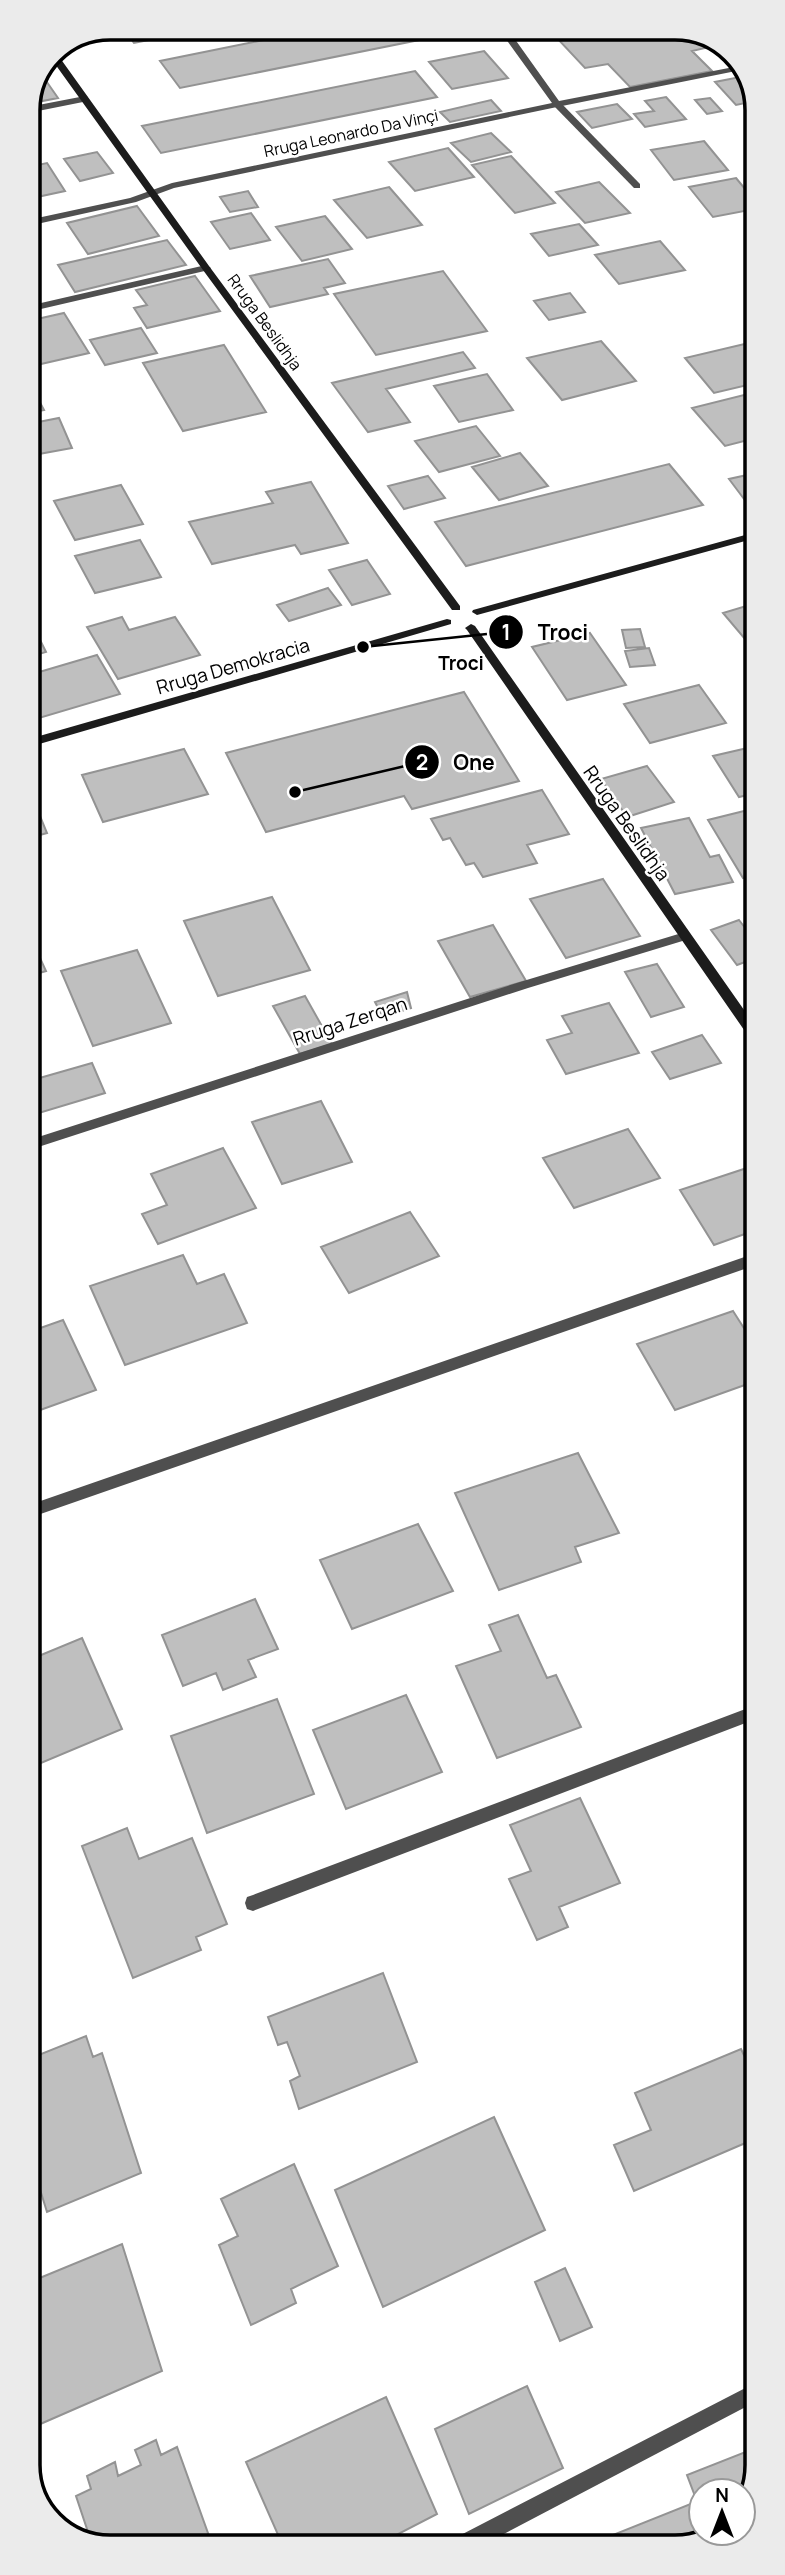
<svg xmlns="http://www.w3.org/2000/svg" width="785" height="2575" viewBox="0 0 785 2575" font-family="Manrope,sans-serif">
  <style>
    .building { fill: #bfbfbf; stroke: #939393; stroke-width: 2 }
    .lines { fill: none; stroke-linecap: round; stroke-linejoin: round }
    .lane { fill: #4f4f4f; fill-rule: evenodd }
    .street { fill: #4f4f4f; fill-rule: evenodd }
    .secondary { fill: #1c1c1c; fill-rule: evenodd }
    .labels { text-anchor: middle; dominant-baseline: central; stroke-width: 5; stroke-linejoin: round; paint-order: stroke }
    .far-street-label { font-size: 16px; fill: #000; stroke: #fff }
    .far-quarter-label { font-size: 19px; font-weight: bold; fill: #000; stroke: #fff }
    .street-label { font-size: 19px; fill: #000; stroke: #fff }
    .rim { fill: none; stroke: #000; stroke-width: 3.5 }
    .leader { fill: none; stroke: #000; stroke-width: 2.5 }
    .callout-dot { fill: #000; stroke: #fff; stroke-width: 2.5 }
    .mark-label { font-size: 21px; text-anchor: middle; font-weight: bold; fill: #fff }
    .callout-label { font-size: 21px; text-anchor: middle; font-weight: bold; fill: #000; stroke: #fff; stroke-width: 5; stroke-linejoin: round; paint-order: stroke }
  </style>
  <rect width="100%" height="100%" fill="#fff"/>
  <path class="building" d="M123,28H210L134,43Z
    M323,28H439L444,35L180,88L160,61Z
    M593,29H685L729,49L717,51L713,46L692,51L712,71L630,87L608,64L585,68L555,36Z
    M484,51L508,78L452,89L429,62Z
    M415,71L437,97L161,153L142,126Z
    M42,75L58,98L32,103L31,101Z
    M745,76L755,94V101L736,105L715,82Z
    M666,97L686,119L645,127L634,114L654,111L645,101Z
    M710,98L722,111L707,114L695,100Z
    M491,100L501,111L450,122L440,112Z
    M617,104L632,119L592,128L577,112Z
    M491,133L511,152L471,162L451,143Z
    M704,141L728,170L674,180L651,150Z
    M448,148L474,177L415,191L389,162Z
    M97,152L113,173L80,181L64,159Z
    M511,156L555,203L515,213L472,165Z
    M47,163L65,191L28,199V167Z
    M736,178L755,201V209L713,217L689,187Z
    M599,182L630,213L585,223L556,192Z
    M389,187L422,225L367,238L334,200Z
    M248,191L258,207L230,212L220,197Z
    M137,206L159,236L88,254L67,223Z
    M251,213L270,240L230,249L211,222Z
    M325,216L352,249L302,261L276,227Z
    M579,224L598,245L549,256L531,234Z
    M167,240L186,265L75,292L58,265Z
    M660,241L685,270L619,284L595,255Z
    M328,259L345,283L324,288L328,294L270,307L250,276Z
    M443,271L487,331L376,355L334,294Z
    M195,276L220,311L147,328L134,308L147,305L136,290Z
    M570,293L585,312L549,320L534,301Z
    M64,313L89,353L28,367V321Z
    M141,328L157,353L105,365L90,340Z
    M601,341L636,381L562,400L527,358Z
    M753,342L756,383L714,393L685,358Z
    M224,345L266,412L183,431L143,363Z
    M463,352L475,368L386,389L410,422L368,432L332,383Z
    M487,374L513,410L459,422L434,386Z
    M756,392V438L725,446L692,408Z
    M36,395L44,410L28,413V397Z
    M59,418L72,448L28,456V424Z
    M476,426L500,456L439,472L415,441Z
    M520,453L548,486L499,500L472,467Z
    M669,464L703,505L466,566L435,522Z
    M756,473V506L750,507L729,479Z
    M428,476L445,498L404,509L388,486Z
    M311,482L348,543L301,554L295,545L212,564L189,522L273,503L266,492Z
    M121,485L143,524L75,540L54,501Z
    M140,540L161,577L95,593L75,556Z
    M367,560L390,594L352,605L329,570Z
    M328,588L341,605L289,621L277,605Z
    M756,603V652L723,613Z
    M122,617L129,630L175,617L200,655L118,679L87,627Z
    M29,618L46,652L29,657L28,619Z
    M640,629L645,647L626,648L622,630Z
    M590,633L626,685L567,700L532,647Z
    M649,648L655,665L630,667L625,651Z
    M97,655L120,694L29,721V675Z
    M699,685L726,723L650,743L624,704Z
    M464,692L519,781L412,809L404,796L266,832L226,753Z
    M756,746V793L739,797L713,756Z
    M184,749L208,794L103,822L82,775Z
    M647,766L674,802L627,817L601,779Z
    M542,790L569,834L527,845L537,863L483,877L474,863L466,865L450,838L443,840L431,819Z
    M35,804L47,833L29,838V806Z
    M756,808V875L743,878L708,820Z
    M689,818L710,857L719,855L733,882L675,894L641,828Z
    M603,879L640,936L566,958L530,899Z
    M272,897L310,970L218,996L184,921Z
    M739,920L756,942V958L737,965L711,930Z
    M493,925L526,981L470,997L438,941Z
    M29,934L46,971L29,976Z
    M137,950L171,1023L93,1046L61,971Z
    M657,964L684,1007L651,1017L625,972Z
    M407,992L411,1008L383,1017L375,1002Z
    M305,996L332,1044L300,1054L273,1006Z
    M609,1003L639,1053L566,1074L547,1040L572,1033L562,1016Z
    M702,1035L721,1063L670,1079L652,1052Z
    M92,1063L105,1093L29,1116V1081Z
    M321,1101L352,1162L282,1184L252,1122Z
    M628,1129L660,1178L574,1208L543,1158Z
    M223,1148L256,1208L158,1244L142,1214L167,1205L151,1174Z
    M756,1165V1230L714,1245L680,1190Z
    M410,1212L439,1256L349,1293L321,1247Z
    M183,1255L197,1284L224,1274L247,1323L125,1365L90,1286Z
    M733,1311L756,1347V1381L675,1410L637,1344Z
    M63,1320L96,1390L29,1414V1332Z
    M578,1453L619,1533L575,1547L581,1562L499,1590L455,1493Z
    M418,1524L453,1591L352,1629L320,1560Z
    M255,1599L278,1649L248,1660L256,1677L223,1690L216,1673L183,1686L162,1635Z
    M518,1615L547,1678L556,1675L581,1727L497,1758L456,1666L501,1651L489,1625Z
    M82,1638L122,1729L29,1768V1660Z
    M406,1695L442,1772L346,1809L313,1730Z
    M277,1699L314,1794L207,1833L171,1736Z
    M580,1798L620,1883L559,1907L568,1927L537,1940L509,1879L531,1871L510,1825Z
    M127,1828L139,1859L192,1838L227,1924L196,1937L201,1950L133,1978L82,1846Z
    M383,1973L417,2062L299,2109L290,2081L300,2076L287,2042L278,2045L268,2017Z
    M86,2036L93,2057L102,2053L141,2173L47,2212L29,2154V2082L37,2078L31,2058Z
    M741,2049L757,2082V2138L634,2191L614,2145L651,2130L635,2093Z
    M494,2117L545,2230L383,2307L335,2190Z
    M294,2164L338,2266L291,2289L296,2303L251,2325L219,2245L238,2236L221,2199Z
    M122,2244L162,2371L38,2425L30,2395V2282Z
    M565,2268L592,2327L560,2341L535,2282Z
    M527,2386L563,2468L469,2514L435,2429Z
    M386,2397L437,2514L375,2546H283L246,2462Z
    M156,2440L161,2455L177,2447L213,2547H105L91,2541L76,2496L91,2489L87,2476L115,2462L118,2476L141,2465L135,2450Z
    M748,2451L755,2470L743,2502V2491H701V2512L687,2475Z
    M693,2503L701,2524V2533L706,2537L691,2545L594,2546L593,2543Z"/>
  <g class="lines">
    <path class="lane" d="M554,102H560L640,184V188H634L554,106Z"/>
    <path class="street" d="M498,28H507L559,101L739,66L741,70L557,107L174,188L136,202L28,226V220L130,198L172,183L552,103Z
      M85,96L88,97V101L28,113V107Z
      M206,265L211,268L209,270L28,312V306Z
      M685,932L689,933L691,936L689,939L528,988L29,1150V1140L520,982Z
      M756,1253V1265L29,1518V1505Z
      M756,1705V1719L253,1911L247,1909L245,1903L247,1897L253,1895Z
      M757,2382V2401L481,2546H450L453,2539Z"/>
    <path class="secondary" d="M55,51L209,266L460,606V610H452L203,270L50,57Z
      M756,532V538L477,615L472,612L473,610Z
      M447,619L451,620V624L29,747V739Z
      M471,624L475,626L756,1027V1042L751,1040L467,630L465,628Z"/>
  </g>
  <g class="labels">
    <g class="far-street-label">
      <text transform="translate(351 133) rotate(-12)">Rruga Leonardo Da Vinçi</text>
      <text transform="translate(265 322) rotate(54)">Rruga Beslidhja</text>
    </g>
    <g class="far-quarter-label">
      <text x="461" y="663">Troci</text>
    </g>
    <g class="street-label">
      <text transform="translate(233 666) rotate(-16)">Rruga Demokracia</text>
      <text transform="translate(627 823) rotate(55)">Rruga Beslidhja</text>
      <text transform="translate(350 1021) rotate(-18)">Rruga Zerqan</text>
    </g>
  </g>
  <path d="M0 0H785V2575H0ZM110 40H675A70 70 0 0 1 745 110V2465A70 70 0 0 1 675 2535H110A70 70 0 0 1 40 2465V110A70 70 0 0 1 110 40Z" fill="#ebebeb" fill-rule="evenodd"/>
  <path class="rim" d="M110 40H675A70 70 0 0 1 745 110V2465A70 70 0 0 1 675 2535H110A70 70 0 0 1 40 2465V110A70 70 0 0 1 110 40Z"/>
  <path class="leader" d="M363 647L506 632M295 792L422 762"/>
  <g class="callout-dot">
    <circle cx="363" cy="647" r="7"/>
    <circle cx="295" cy="792" r="7"/>
    <circle cx="506" cy="632" r="18"/>
    <circle cx="422" cy="762" r="18"/>
  </g>
  <g class="mark-label">
    <text x="506" y="640">1</text>
    <text x="422" y="770">2</text>
  </g>
  <g class="callout-label">
    <text x="563" y="640">Troci</text>
    <text x="474" y="770">One</text>
  </g>
  <g transform="translate(722 2512)"><circle r="33" fill="#ffffff" stroke="#999999" stroke-width="2"/>
  <path d="M0-5L12 26L0 18L-12 26Z" fill="#000000"/>
  <text y="-10" font-size="19" font-weight="bold" text-anchor="middle" fill="#000000">N</text>
  </g>
</svg>
